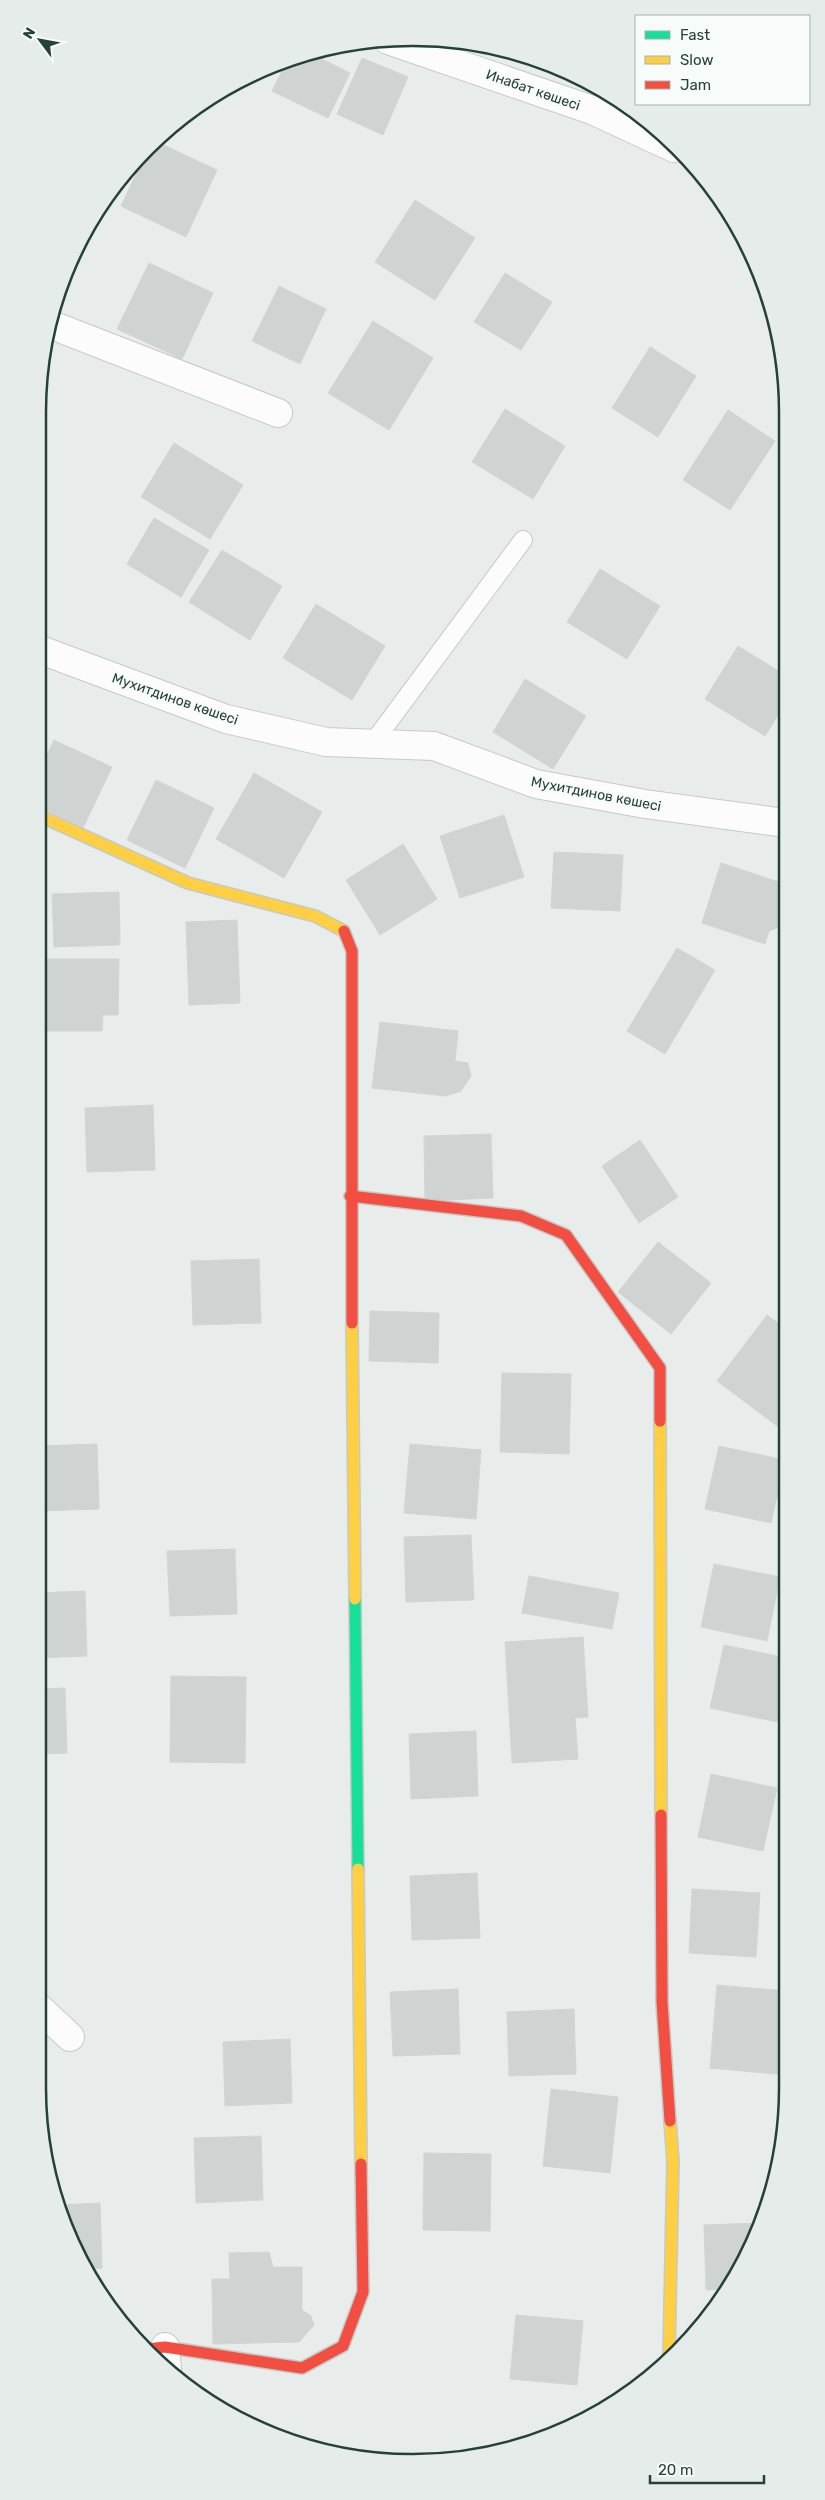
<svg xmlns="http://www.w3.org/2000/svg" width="825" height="2500" viewBox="0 0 825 2500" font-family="Rubik,sans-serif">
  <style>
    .building { fill: #cfd4d2; stroke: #d1d6d4 }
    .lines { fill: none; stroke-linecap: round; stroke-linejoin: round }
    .lane-casing { stroke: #c5cac8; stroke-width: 20 }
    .street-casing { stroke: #c5cac8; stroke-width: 30 }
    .fast-casing { stroke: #c3cbc8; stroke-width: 14 }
    .slow-casing { stroke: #c3cbc8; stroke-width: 14 }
    .jam-casing { stroke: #c3cbc8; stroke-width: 14 }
    .lane { stroke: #fcfcfc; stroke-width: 18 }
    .street { stroke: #fcfcfc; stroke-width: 28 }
    .fast { stroke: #16e098; stroke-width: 11 }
    .slow { stroke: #ffcf43; stroke-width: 11 }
    .jam { stroke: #f24e42; stroke-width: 11 }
    .labels { text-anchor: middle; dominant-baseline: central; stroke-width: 4.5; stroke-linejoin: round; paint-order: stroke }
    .street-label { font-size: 14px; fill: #24423a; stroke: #f7fbf9 }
    .rim { fill: none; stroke: #24423a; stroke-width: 2.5 }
  </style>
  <rect width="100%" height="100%" fill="#e8edeb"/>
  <path class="building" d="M310,53L350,73L328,118L272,91L287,61Z
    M362,58L408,77L383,135L337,114Z
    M155,141L217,170L186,237L121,206L150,145Z
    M415,200L475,238L435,300L375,262Z
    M149,263L213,293L182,359L117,329Z
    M505,273L552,302L521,350L474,322Z
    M279,286L326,309L300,364L252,341Z
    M373,321L433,358L389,430L328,393Z
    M650,347L696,376L658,437L612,408Z
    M505,409L565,446L533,499L472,462Z
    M728,410L775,441L730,510L683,480Z
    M174,443L243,485L210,539L141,497Z
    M154,518L209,550L181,597L127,564Z
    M222,550L282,586L250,640L189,602Z
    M600,569L660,606L627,659L567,622Z
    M316,604L385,646L352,700L283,658Z
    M738,646L785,675V704L765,736L705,699Z
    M525,679L586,716L553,769L493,732Z
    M54,740L112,767L83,828L38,806V774Z
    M254,773L322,812L284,878L216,839Z
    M156,780L214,808L185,868L127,840Z
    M504,815L524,877L460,898L440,836Z
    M403,844L437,899L380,935L346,880Z
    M554,852L623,855L620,911L551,908Z
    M721,863L785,884V925L769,931L765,944L702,923Z
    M119,892L120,945L54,947L52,894Z
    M237,920L240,1003L189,1005L186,922Z
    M677,948L715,970L665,1054L627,1031Z
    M38,959H119L118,1015H103L102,1031H38Z
    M380,1022L458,1031L455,1061L468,1063L471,1076L461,1091L445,1096L372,1088Z
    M153,1105L155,1170L87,1172L85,1108Z
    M491,1134L493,1198L425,1201L424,1136Z
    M640,1140L678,1197L639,1223L602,1166Z
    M658,1242L711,1283L671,1334L618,1292Z
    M259,1259L261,1323L193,1325L191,1261Z
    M370,1311L439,1313L438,1363L369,1361Z
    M767,1315L786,1329V1414L777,1426L717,1381Z
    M502,1373L571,1374L569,1454L500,1452Z
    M97,1444L99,1509L38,1511V1446Z
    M410,1444L481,1450L476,1519L404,1513Z
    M719,1446L785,1460L771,1523L705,1509Z
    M471,1535L474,1600L406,1602L404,1537Z
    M235,1549L237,1614L170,1616L167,1551Z
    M714,1564L780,1577L767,1641L701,1627Z
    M529,1576L619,1593L612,1629L522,1613Z
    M85,1591L87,1656L38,1658V1593Z
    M583,1637L588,1717L575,1718L578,1759L512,1763L505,1642Z
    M724,1645L787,1658V1674L777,1722L710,1708Z
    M171,1676L246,1677L245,1763L170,1762Z
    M65,1688L67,1753L38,1754V1689Z
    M476,1731L478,1796L411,1799L409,1734Z
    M711,1774L777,1788L763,1851L698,1837Z
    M477,1873L480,1938L412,1940L410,1876Z
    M692,1889L760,1893L756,1957L689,1953Z
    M717,1985L787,1991V2075L710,2068Z
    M458,1989L460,2054L393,2056L390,1992Z
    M574,2009L576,2074L509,2076L507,2012Z
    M290,2039L292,2103L225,2106L223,2042Z
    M551,2089L618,2097L610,2173L543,2166Z
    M261,2136L263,2200L196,2203L194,2138Z
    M424,2153L491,2154L490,2231L423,2230Z
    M100,2203L102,2268L89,2269L66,2231L58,2205Z
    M761,2223L728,2289L706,2290L704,2225Z
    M269,2252L273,2267H302V2310L311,2316L314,2325L299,2342L213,2344L212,2279H230L229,2253Z
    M516,2315L583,2321L577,2385L510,2379Z"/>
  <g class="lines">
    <defs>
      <path id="lane" d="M372,744L523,540"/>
      <path id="street" d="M388,40L592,110L674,148
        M49,324L278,413
        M38,649L226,719L326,742L434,746L536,784L645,804L785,823
        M38,2007L70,2037
        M165,2347L167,2369"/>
      <path id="fast" d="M355,1599L358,1869"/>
      <path id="slow" d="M38,815L188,883L315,916L344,931
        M352,1323L355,1599
        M660,1421L661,1815
        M358,1869L361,2164
        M669,2355L673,2161L670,2121"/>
      <path id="jam" d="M344,931L352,951V1323
        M350,1196L521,1216L566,1235L660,1368V1421
        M661,1815L662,2002L670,2121
        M146,2349L165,2347L302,2368L343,2346L363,2292L361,2164"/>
    </defs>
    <use href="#lane" class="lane-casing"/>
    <use href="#street" class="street-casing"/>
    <use href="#fast" class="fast-casing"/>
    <use href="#slow" class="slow-casing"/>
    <use href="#jam" class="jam-casing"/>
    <use href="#lane" class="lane"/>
    <use href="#street" class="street"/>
    <use href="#fast" class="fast"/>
    <use href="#slow" class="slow"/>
    <use href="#jam" class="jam"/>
  </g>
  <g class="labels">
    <g class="street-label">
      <text transform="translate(533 90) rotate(19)">Инабат көшесі</text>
      <text transform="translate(175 699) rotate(19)">Мухитдинов көшесі</text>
      <text transform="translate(596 794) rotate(11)">Мухитдинов көшесі</text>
    </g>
  </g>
  <path d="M0 0H825V2500H0ZM412 46H413A366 366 0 0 1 779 412V2088A366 366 0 0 1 413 2454H412A366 366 0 0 1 46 2088V412A366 366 0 0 1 412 46Z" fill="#e6ecea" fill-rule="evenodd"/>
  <path class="rim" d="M412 46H413A366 366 0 0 1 779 412V2088A366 366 0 0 1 413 2454H412A366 366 0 0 1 46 2088V412A366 366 0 0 1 412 46Z"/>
  <rect x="635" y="15" width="175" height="90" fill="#f7fbf9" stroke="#a3b1ad"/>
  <rect x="645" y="31" width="25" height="8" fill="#16e098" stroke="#a3b1ad"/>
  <text x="680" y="40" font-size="15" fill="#24423a">Fast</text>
  <rect x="645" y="56" width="25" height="8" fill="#ffcf43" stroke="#a3b1ad"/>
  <text x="680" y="65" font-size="15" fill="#24423a">Slow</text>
  <rect x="645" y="81" width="25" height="8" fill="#f24e42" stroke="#a3b1ad"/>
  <text x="680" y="90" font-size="15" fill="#24423a">Jam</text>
  <g transform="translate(40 40) rotate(302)" stroke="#f7fbf9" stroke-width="4" paint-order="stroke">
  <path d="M0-4L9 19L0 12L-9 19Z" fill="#24423a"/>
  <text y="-8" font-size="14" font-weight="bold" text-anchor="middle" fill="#24423a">N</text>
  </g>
  <path d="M650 2475v8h114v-8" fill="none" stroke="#24423a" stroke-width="2.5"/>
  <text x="658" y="2475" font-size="15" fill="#24423a" stroke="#f7fbf9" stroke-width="4" paint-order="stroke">20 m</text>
</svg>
